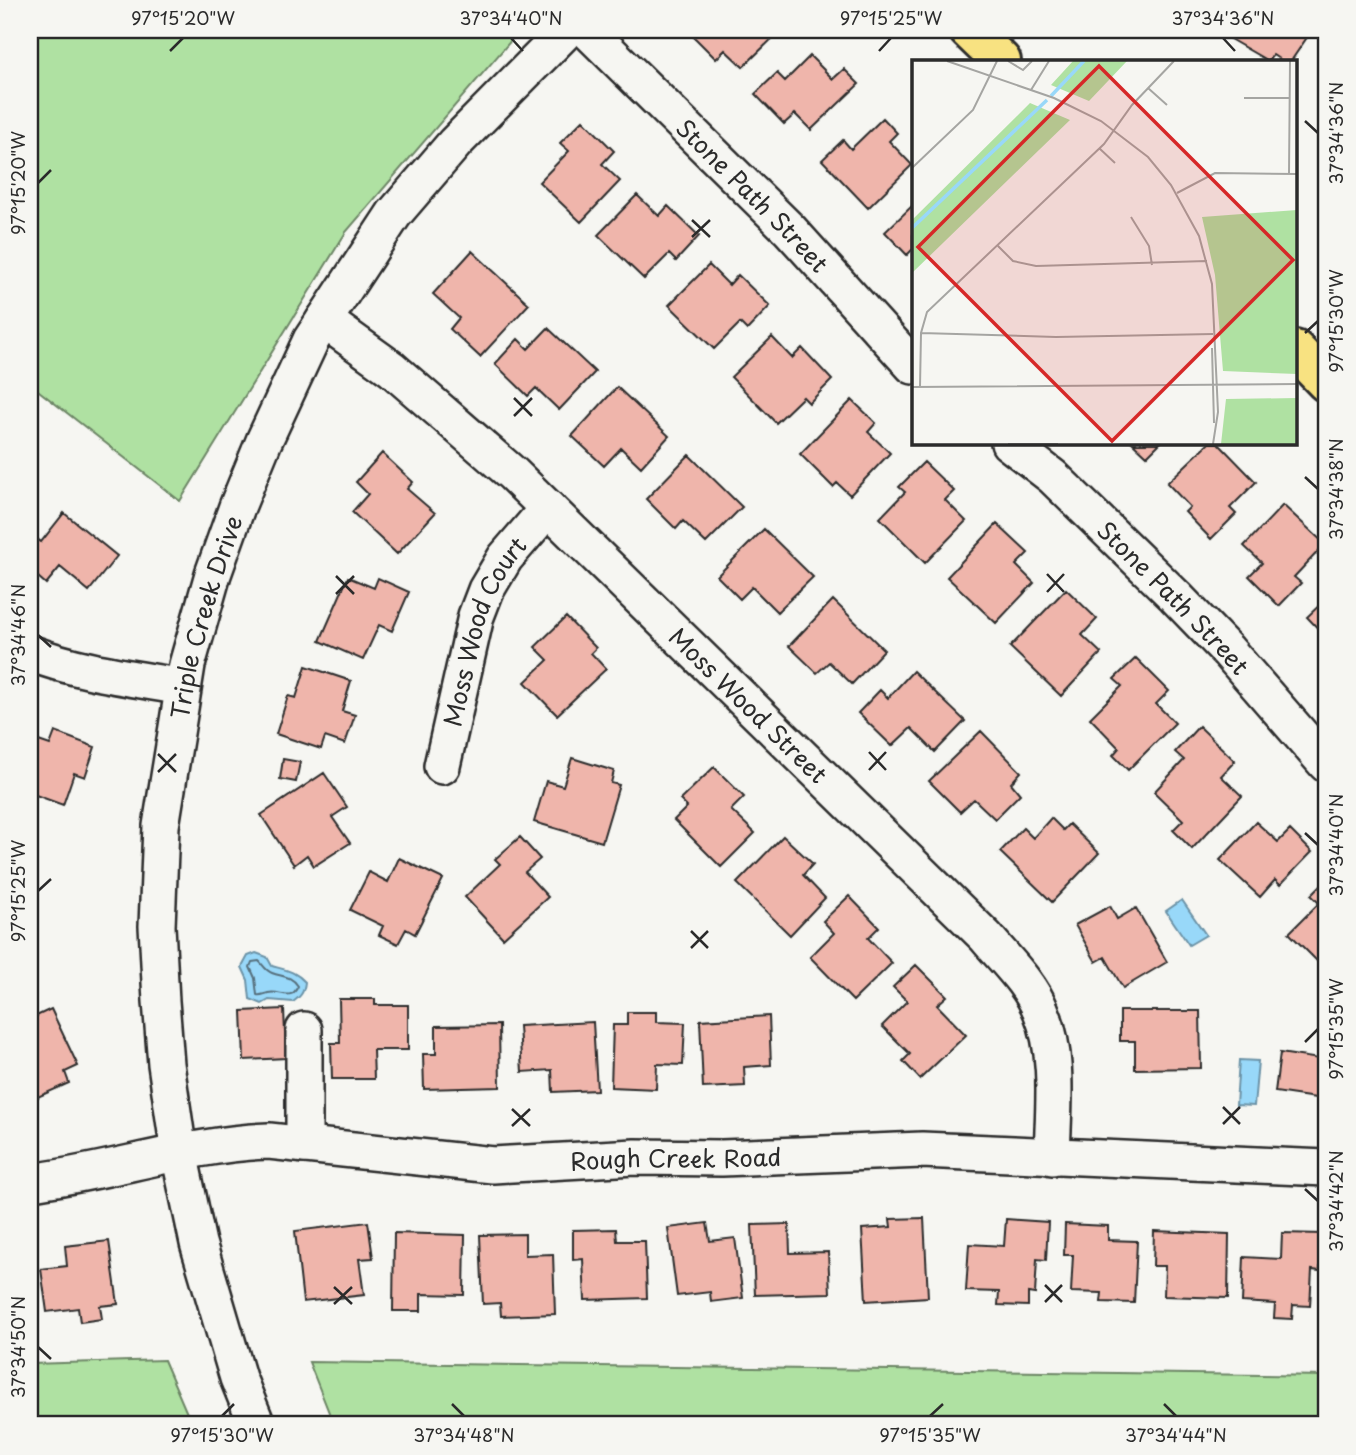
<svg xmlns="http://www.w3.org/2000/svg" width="1356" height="1455" viewBox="0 0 1356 1455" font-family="'Playpen Sans',sans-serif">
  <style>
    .green { fill: #afe1a2; stroke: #6d8666; stroke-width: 2 }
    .water { fill: #98d8f9; stroke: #6c93a7; stroke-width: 2 }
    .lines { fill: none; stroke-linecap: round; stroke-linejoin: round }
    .shore { stroke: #57707d; stroke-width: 2 }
    .building { fill: #efb5ab; stroke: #2b2b2b; stroke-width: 2 }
    .minor-casing { stroke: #2b2b2b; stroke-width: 40 }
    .major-casing { stroke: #2b2b2b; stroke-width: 44 }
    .minor { stroke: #f6f6f2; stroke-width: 35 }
    .major { stroke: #f8e281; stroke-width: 38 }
    .ticks { fill: none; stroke: #2b2b2b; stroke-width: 2.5 }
    .labels { text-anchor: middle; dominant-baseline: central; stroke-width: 5; stroke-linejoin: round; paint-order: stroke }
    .street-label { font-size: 24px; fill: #2b2b2b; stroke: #f6f6f2 }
    .inset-river { fill: none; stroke: #98d8f9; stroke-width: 3.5 }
    .inset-road { fill: none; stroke: #a5a5a2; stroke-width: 2 }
    .view { fill: #d62828; fill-opacity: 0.15; stroke: #d62828; stroke-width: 3.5 }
    .inset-edge { fill: none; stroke: #2b2b2b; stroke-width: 3.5 }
    .neatline { fill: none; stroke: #2b2b2b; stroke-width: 2.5 }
    .ticks-label { font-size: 18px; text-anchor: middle; fill: #2b2b2b }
  </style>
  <rect width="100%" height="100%" fill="#f6f6f2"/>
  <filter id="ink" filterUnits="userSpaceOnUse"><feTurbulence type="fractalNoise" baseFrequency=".0143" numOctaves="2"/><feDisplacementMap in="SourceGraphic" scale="14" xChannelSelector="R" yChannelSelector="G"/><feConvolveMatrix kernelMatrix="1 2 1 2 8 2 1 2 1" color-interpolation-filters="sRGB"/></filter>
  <g filter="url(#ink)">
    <path class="green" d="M30,30H520L346,232L180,501L30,384Z
      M164,1360L192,1425H30V1364Z
      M309,1362L1326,1376V1425H334Z"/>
    <path class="water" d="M1182,900L1206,935L1189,945L1166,911Z
      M256,953L267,957L272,966C286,970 295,971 305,982C304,992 301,996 293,1002L269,1000L262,1004L250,999L248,980L242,967L248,956Z
      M1239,1060L1258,1061L1254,1106L1236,1105Z"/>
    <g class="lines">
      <path class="shore" d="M259,961C263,965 266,971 272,973C282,977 291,975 298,986C291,1002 281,990 268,993C264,994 261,996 257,995L255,978L250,967L252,962Z"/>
    </g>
    <path class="building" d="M687,30H781L743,67L725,50L716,59Z
      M1223,30H1312L1291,61H1282L1273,55L1268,61L1230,39L1232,36Z
      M810,56L833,79L844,69L859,84L811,130L795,114L784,124L755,94L777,73L785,81Z
      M883,118L897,133L889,141L912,165L868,208L822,160L843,140L851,149Z
      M583,120L614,151L602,164L620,181L581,222L539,182L569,151L560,143Z
      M637,195L659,216L668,206L699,236L676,261L669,254L644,279L598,235Z
      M913,205V249L907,255L885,232Z
      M472,251L529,304L480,357L450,329L459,318L433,294Z
      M709,265L729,285L738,275L770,306L747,330L740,323L714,349L669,305Z
      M548,328L595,372L559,410L536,388L528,396L495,364L518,339L528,349Z
      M772,337L792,358L802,348L832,380L809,403L803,397L776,423L731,377Z
      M617,387L669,436L641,467L621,448L604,466L572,436Z
      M852,400L876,423L868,432L890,453L850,495L837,483L833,487L800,454Z
      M1133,443H1160L1147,456Z
      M1209,443H1218L1256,482L1230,508L1236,514L1211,539L1185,512L1190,507L1167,483Z
      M382,453L413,482L407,489L435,513L397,554L352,512L368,494L356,482Z
      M689,455L742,507L706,543L683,521L676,529L646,499Z
      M924,462L954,491L945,500L966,521L925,563L880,518L905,492L899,487Z
      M1283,505L1325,544L1294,577L1301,583L1279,606L1249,576L1262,563L1244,546Z
      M64,513L117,556L89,591L60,567L46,584L30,570V537L31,534L41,542Z
      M997,524L1028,553L1016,565L1034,583L996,623L947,577Z
      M764,529L813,577L777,612L752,587L740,599L717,576Z
      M348,577L374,588L378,578L409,592L392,631L379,625L363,660L320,641Z
      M1066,589L1097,619L1082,635L1101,653L1061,696L1010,647Z
      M1326,599V637L1307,617Z
      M833,600L884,650L852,684L829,662L817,673L789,646Z
      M566,617L596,648L591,653L606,669L557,715L525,682L548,660L535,647Z
      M1136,658L1169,691L1156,704L1175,723L1128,770L1113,755L1119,748L1090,718L1122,686L1114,679Z
      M306,666L351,681L342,711L355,715L345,744L325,737L321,749L276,734L288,696L296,698Z
      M913,671L965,721L935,752L911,728L892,746L858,713L880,690L888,698Z
      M1199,726L1235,761L1221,776L1242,796L1192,849L1173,830L1183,820L1154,792L1184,760L1175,752Z
      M981,731L1021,772L1011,783L1020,794L995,819L974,799L960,812L929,781Z
      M55,732L95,747L85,777L74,773L63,805L30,793V738L50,745Z
      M572,758L614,771L611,783L619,785L602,842L534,822L546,781L563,786Z
      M283,759L300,762L296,782L280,779Z
      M714,767L744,797L731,810L755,833L721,867L674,820L687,807L680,800Z
      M324,773L347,807L332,817L350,843L314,866L307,855L294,865L261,815Z
      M1051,818L1063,830L1069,824L1099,853L1052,902L1000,852L1023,828L1033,838Z
      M1256,822L1278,842L1290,830L1312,852L1280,885L1275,880L1260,897L1220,860Z
      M783,836L813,864L803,875L825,898L790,935L737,883Z
      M520,837L540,859L525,872L548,897L503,938L465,897L500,864L495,859Z
      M399,858L443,879L415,934L406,929L398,944L379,935L383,926L350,910L369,872L388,882Z
      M1326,880V970L1289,933L1319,903L1311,895Z
      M849,896L879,927L868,938L892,963L853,1001L810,957L834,933L823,921Z
      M1110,906L1117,919L1136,908L1167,962L1123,988L1105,957L1096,962L1075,925Z
      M916,965L947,996L937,1005L966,1035L920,1079L903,1061L910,1054L882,1026L907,1001L893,987Z
      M339,999H375V1005H408V1050H373L374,1079H332L331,1043H340Z
      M51,1009L78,1066L65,1072L69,1083L31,1100L30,1019Z
      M284,1009L286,1058L244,1060L242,1011Z
      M1120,1011H1200L1201,1068L1135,1069V1041H1120Z
      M627,1012H656V1022L685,1023L683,1065L657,1064L656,1089L611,1087L613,1025H627Z
      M769,1016L771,1065L744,1067L745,1086L703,1088L700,1020Z
      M593,1022L597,1090L553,1092L552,1070L522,1072L519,1026Z
      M499,1025L500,1087L424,1089L423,1054H436V1026Z
      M1280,1053L1326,1060L1323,1099L1275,1092Z
      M924,1218L928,1297L866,1301L862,1229L891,1227L890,1219Z
      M1006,1219L1048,1222L1046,1260L1037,1259L1035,1294L1028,1293V1306L998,1305L999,1292L966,1291L969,1244L1004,1246Z
      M368,1222L373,1258L359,1259L364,1295L303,1302L295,1231Z
      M707,1223L710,1241L735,1238L743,1298L711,1302L710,1292L677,1296L668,1228Z
      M789,1224L790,1253L828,1252L830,1293L755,1295L752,1225Z
      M1065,1224L1108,1226V1240L1137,1241L1134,1303L1101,1302L1102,1293L1071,1292L1073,1255H1064Z
      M616,1229L617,1241H645L647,1298L585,1300L583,1259L573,1260V1230Z
      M1154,1231L1229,1234L1228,1298L1164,1296L1165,1266H1153Z
      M394,1233L465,1235L464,1295L421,1294V1311H393Z
      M1282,1233L1322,1234L1320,1271L1312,1270L1310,1306L1293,1305L1292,1319L1274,1318L1275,1304L1242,1302L1244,1257L1281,1259Z
      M525,1234V1255L553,1254L555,1314L501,1316L500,1303L483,1304L480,1235Z
      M109,1241L118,1304L100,1306L102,1319L80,1322L78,1308L47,1312L41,1269L67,1266L65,1246Z"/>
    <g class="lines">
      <defs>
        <g id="minor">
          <path id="s1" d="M587,30L790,230L913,366"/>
          <path id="s2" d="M324,320L392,369L513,474L986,937C1005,960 1030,983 1041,1011C1060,1056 1053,1110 1052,1157"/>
          <path id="s3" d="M1009,443L1053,477L1175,596L1228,651L1326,764"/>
          <path d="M30,653C79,672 132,678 183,687"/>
          <path id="s4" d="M442,766L476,616L486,590L505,558L548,508"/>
          <path d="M304,1145V1030"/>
          <path id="s5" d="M30,1182C110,1172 188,1144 269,1141L493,1165L635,1157L722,1158L922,1150L1326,1168"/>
          <path id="s6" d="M257,1425L238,1378L198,1243L179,1153L166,1064L161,1001L157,926L161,826L187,665L213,574L237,507L264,441L311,340L394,214L455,143L567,30"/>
        </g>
        <path id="major" d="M969,30L1001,61
          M1295,350L1326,382"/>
      </defs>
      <use href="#minor" class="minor-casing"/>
      <use href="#major" class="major-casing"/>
      <use href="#minor" class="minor"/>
      <use href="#major" class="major"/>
    </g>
  </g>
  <path class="ticks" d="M511,38L523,51M1223,38L1235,51M170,51L183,38M879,51L891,38M1305,121L1318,133M38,183L51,170M692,220L710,237M692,237L710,220M1305,333L1318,321M514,398L532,416M514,416L532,398M1305,477L1318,489M1047,574L1064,592M336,576L354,594M1047,592L1064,574M336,594L354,576M38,635L51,647M869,752L886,770M158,754L176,772M869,770L886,752M158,772L176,754M1305,833L1318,845M38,891L51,879M691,931L708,948M691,948L708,931M1305,1042L1318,1029M1223,1107L1240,1124M512,1109L530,1126M1223,1124L1240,1107M512,1126L530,1109M1305,1189L1318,1201M1045,1285L1062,1302M334,1287L352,1304M1045,1302L1062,1285M334,1304L352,1287M38,1347L51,1359M452,1404L464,1416M1164,1404L1176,1416M222,1416L234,1404M930,1416L943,1404"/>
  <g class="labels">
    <g class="street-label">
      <text stroke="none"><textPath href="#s1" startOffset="234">Stone Path Street</textPath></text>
      <text stroke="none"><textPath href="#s3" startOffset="226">Stone Path Street</textPath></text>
      <text stroke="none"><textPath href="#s6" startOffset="826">Triple Creek Drive</textPath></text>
      <text stroke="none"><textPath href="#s4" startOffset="142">Moss Wood Court</textPath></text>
      <text stroke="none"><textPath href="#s2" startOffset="574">Moss Wood Street</textPath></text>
      <text stroke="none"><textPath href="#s5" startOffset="651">Rough Creek Road</textPath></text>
    </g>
  </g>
  <g transform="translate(912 60)">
    <rect width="385" height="385" fill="#f6f6f2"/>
    <path d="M161,1H215L177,41L139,25ZM118,43L158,60L0,213V160ZM385,150V314L311,311L303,215L290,157ZM385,338V384H309L314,339Z" fill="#afe1a2"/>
    <path class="inset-river" d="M139,36L172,1M0,168L135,40"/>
    <path class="inset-road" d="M35,1L142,38L189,61L236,97L259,125L287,176L300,224L306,352L301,384M96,1L111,10L120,1M236,28L255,45M119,30L137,1M332,38H378M187,88L203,103M0,108L61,50L85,1M377,114L378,1M265,133L303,113L385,114M219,157L237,186L240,205M86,186L101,201L124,206L295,201M9,273L144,277L301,274M300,288L302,363M0,327L385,324M8,327L9,273L15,252L192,84L220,45L262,1M96,384H146"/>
    <path class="view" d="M187,6L381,200L200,381L6,187Z"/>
    <rect width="385" height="385" class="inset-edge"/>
  </g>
  <rect width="1356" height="1455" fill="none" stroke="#f6f6f2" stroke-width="77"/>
  <rect x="38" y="38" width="1280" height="1378" class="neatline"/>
  <g class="ticks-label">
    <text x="183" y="25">97°15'20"W</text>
    <text x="511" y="25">37°34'40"N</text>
    <text x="891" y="25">97°15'25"W</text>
    <text x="1223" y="25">37°34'36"N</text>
    <text transform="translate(1337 133) rotate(-90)" y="6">37°34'36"N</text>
    <text transform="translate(19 183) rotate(-90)" y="6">97°15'20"W</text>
    <text transform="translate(1337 321) rotate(-90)" y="6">97°15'30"W</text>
    <text transform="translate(1337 489) rotate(-90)" y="6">37°34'38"N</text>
    <text transform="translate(19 635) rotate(-90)" y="6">37°34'46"N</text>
    <text transform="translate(1337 845) rotate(-90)" y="6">37°34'40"N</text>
    <text transform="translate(19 891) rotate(-90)" y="6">97°15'25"W</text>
    <text transform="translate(1337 1029) rotate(-90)" y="6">97°15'35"W</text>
    <text transform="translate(1337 1201) rotate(-90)" y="6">37°34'42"N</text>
    <text transform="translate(19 1347) rotate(-90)" y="6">37°34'50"N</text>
    <text x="222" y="1442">97°15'30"W</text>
    <text x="464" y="1442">37°34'48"N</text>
    <text x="930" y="1442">97°15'35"W</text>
    <text x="1176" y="1442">37°34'44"N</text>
  </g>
</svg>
